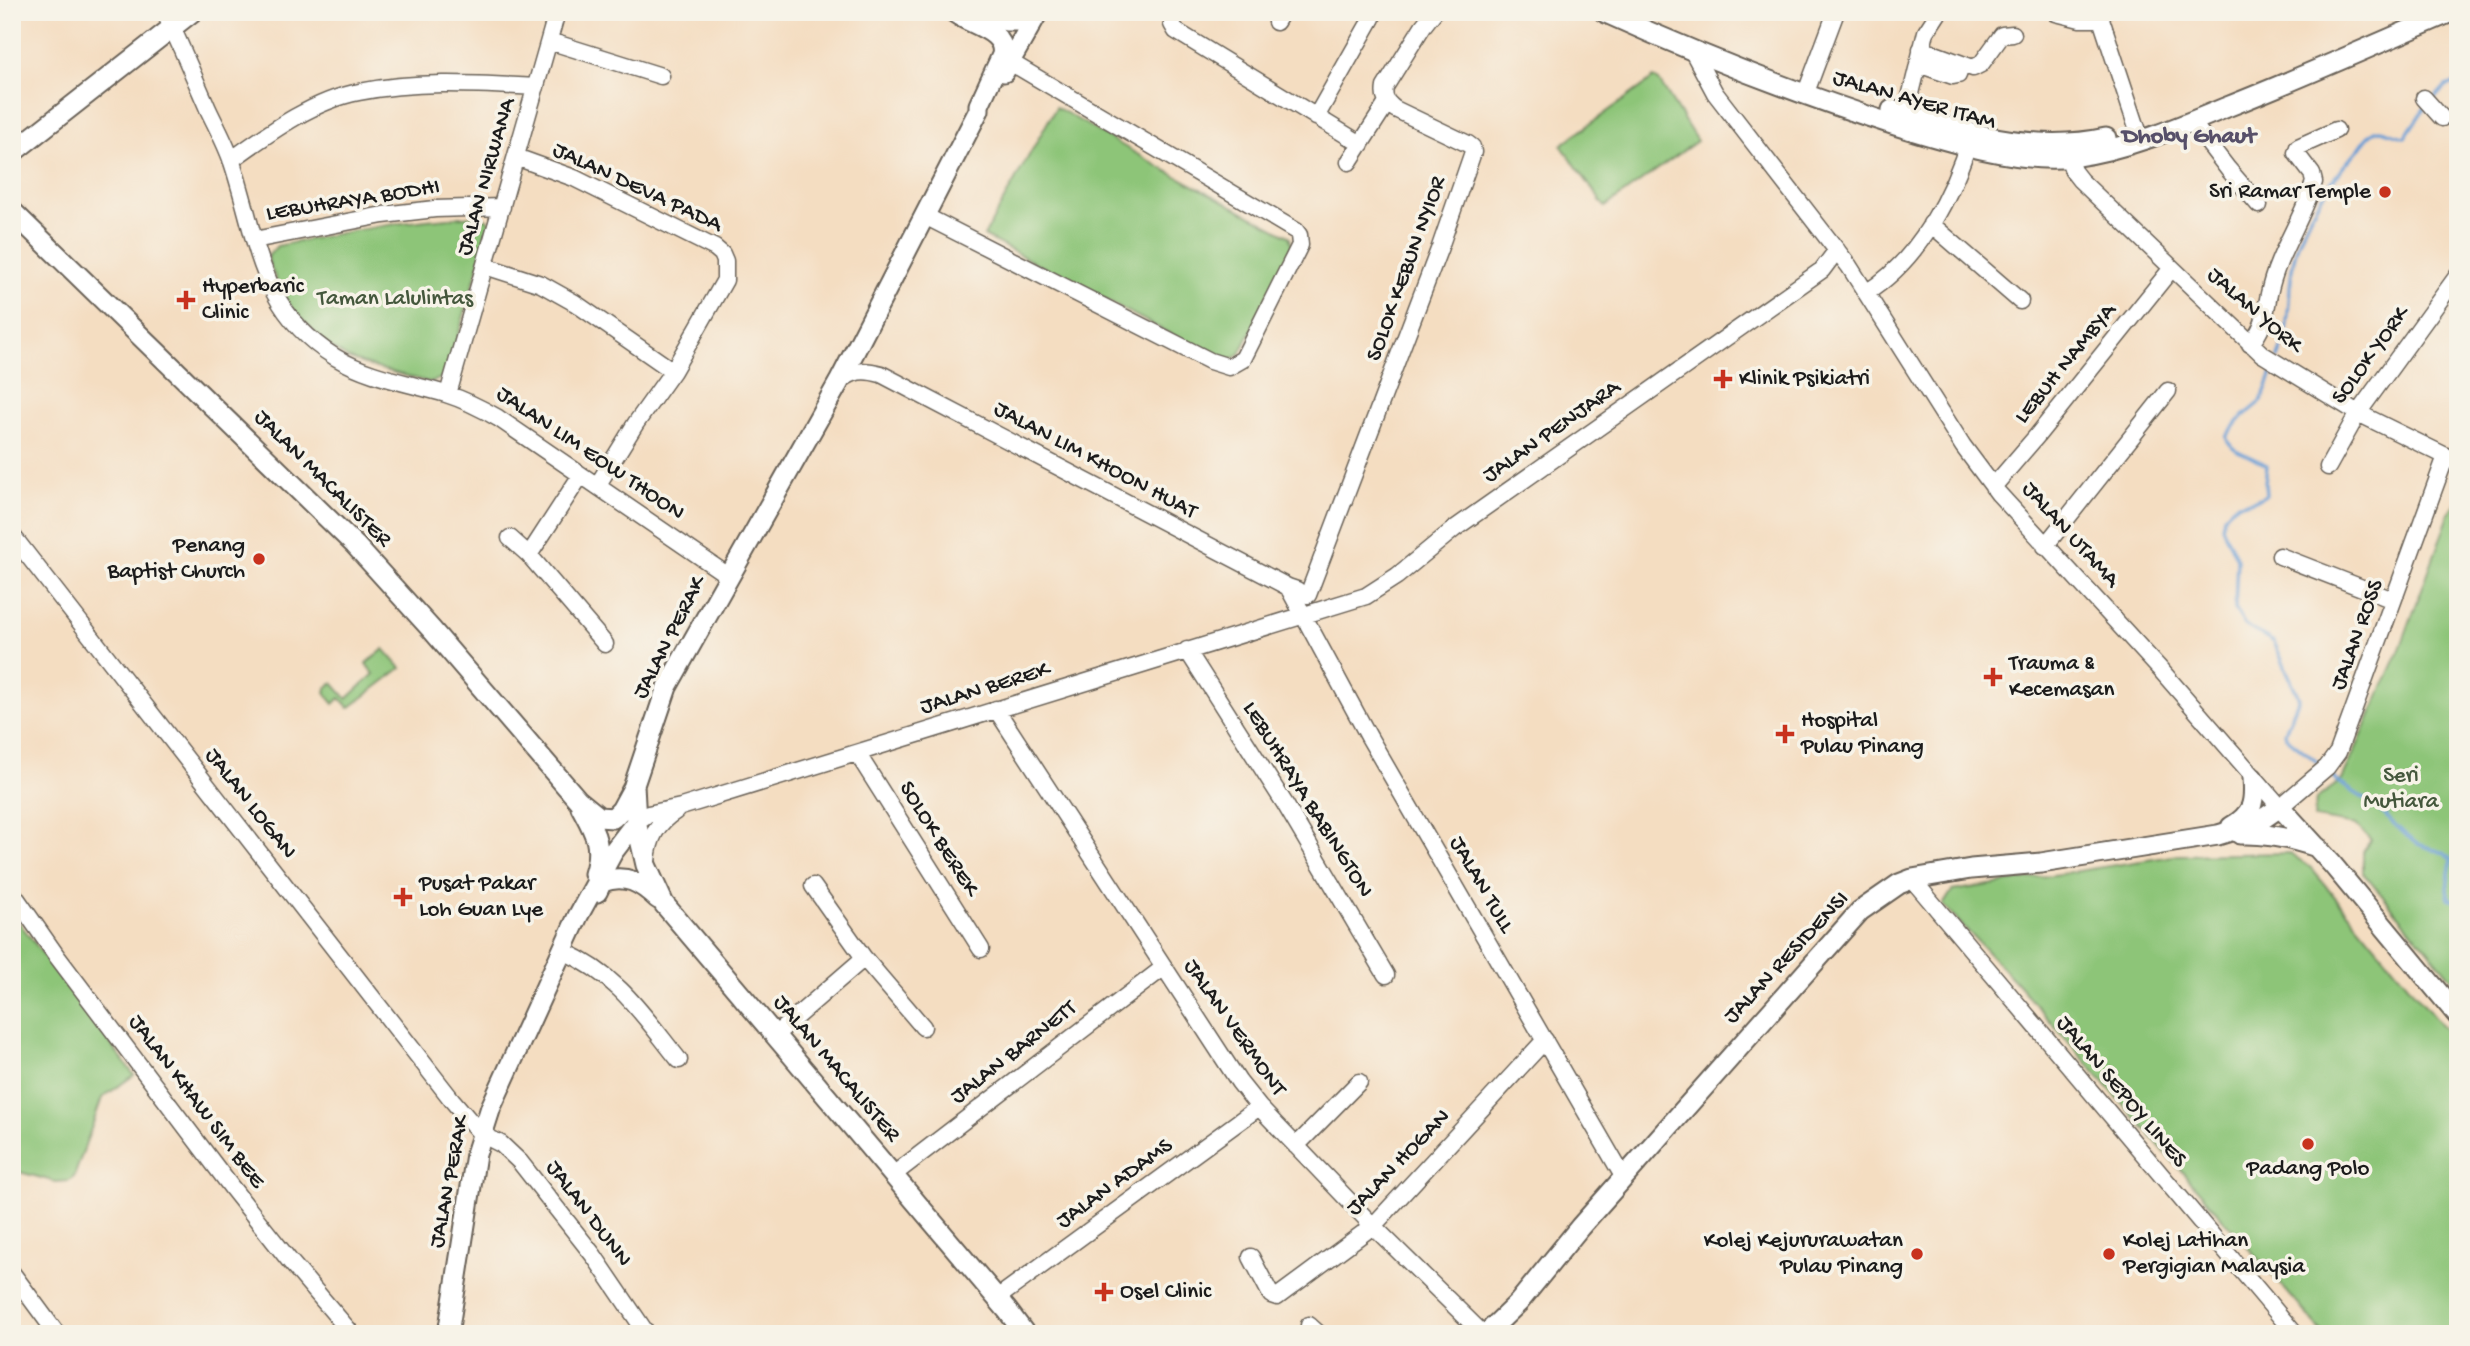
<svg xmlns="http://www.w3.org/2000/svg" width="2470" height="1346" viewBox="0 0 2470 1346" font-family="'Gochi Hand',sans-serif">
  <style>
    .green { fill: #8dc578; stroke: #54704a; stroke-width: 2 }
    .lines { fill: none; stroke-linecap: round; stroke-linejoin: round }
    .stream { stroke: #689dd4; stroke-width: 3.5 }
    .minor-casing { stroke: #686056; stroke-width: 19 }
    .major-casing { stroke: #686056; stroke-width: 23 }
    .minor { stroke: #fff; stroke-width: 16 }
    .major { stroke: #fff; stroke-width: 19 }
    .poi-dot { fill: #c8321e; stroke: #f7f3e8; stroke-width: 2.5 }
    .labels { text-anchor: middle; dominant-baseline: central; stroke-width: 7; stroke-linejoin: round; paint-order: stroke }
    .street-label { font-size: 23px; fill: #1c1c1c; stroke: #f7f3e8 }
    .poi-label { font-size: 23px; fill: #1c1c1c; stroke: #f7f3e8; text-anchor: start }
    .park-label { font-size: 23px; fill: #44573c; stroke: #f7f3e8 }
    .neighbourhood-label { font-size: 24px; font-weight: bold; fill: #575069; stroke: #f7f3e8 }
  </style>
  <rect width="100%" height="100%" fill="#f7f3e8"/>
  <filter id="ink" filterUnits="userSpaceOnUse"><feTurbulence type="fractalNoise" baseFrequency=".0143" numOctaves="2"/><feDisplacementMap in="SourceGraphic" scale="14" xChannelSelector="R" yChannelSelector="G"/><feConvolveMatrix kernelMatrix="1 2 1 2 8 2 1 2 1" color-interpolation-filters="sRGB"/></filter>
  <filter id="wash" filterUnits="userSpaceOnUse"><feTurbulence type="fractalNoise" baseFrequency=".00686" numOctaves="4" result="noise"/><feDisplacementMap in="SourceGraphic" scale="28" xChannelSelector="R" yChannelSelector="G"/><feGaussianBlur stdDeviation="1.57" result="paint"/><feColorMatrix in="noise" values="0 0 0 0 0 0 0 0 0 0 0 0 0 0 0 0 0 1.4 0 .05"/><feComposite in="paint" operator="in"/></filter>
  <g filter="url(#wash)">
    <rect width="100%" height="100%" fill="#f4ddc1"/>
    <path class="green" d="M1654,78L1659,81L1697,141L1605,207L1561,145Z
      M1056,107L1163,169L1289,236L1293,247L1240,354L1233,359L1216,358L984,236Z
      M478,216L487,219L491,224L448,370C443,378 438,381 428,382L373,367L347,358L325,343L285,302L269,263L268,256L277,246C343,232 410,219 478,216Z
      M2458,500V986L2363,873V851L2371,840L2356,825L2314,818L2316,799L2342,780L2400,649L2449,515Z
      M384,649L401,668L349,708L340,698L334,704L325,693L326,688L333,683L347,699L374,674L366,664Z
      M2290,853L2311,868L2458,1045V1334H2324L2015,981L1943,905L1952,891L2179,855Z
      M12,913L134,1075L102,1098L74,1177L69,1181L56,1182L12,1170Z"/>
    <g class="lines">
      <path class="stream" d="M2432,101L2446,86L2458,82
        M2278,358C2289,331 2288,306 2291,278C2295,230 2325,186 2357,151C2364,143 2369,131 2380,130C2385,129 2395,136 2405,137L2426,106
        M2274,368L2261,402L2238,421L2226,437C2234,456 2253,454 2267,466L2265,483L2266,495L2253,501L2239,503L2231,509L2224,516L2222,527L2237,559L2235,609L2245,625L2274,642L2299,698L2285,732L2286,737L2321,765
        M2329,772L2338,782L2374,805L2407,836L2418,844L2444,853L2451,860L2447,889L2449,898L2458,903"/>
    </g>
  </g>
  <g filter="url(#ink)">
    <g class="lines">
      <defs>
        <path id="minor" d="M165,12C180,44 194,77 208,109C216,126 226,144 232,162C258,240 258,309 335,357C368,377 409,383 446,394C465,400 481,408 498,418L730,577
          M1177,12L1172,24L1176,31L1361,144
          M2103,12L2101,19L2138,131
          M2056,13L2080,19H2101
          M1276,22L1282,12
          M549,41L661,76
          M1921,49L1962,64
          M1693,52L1715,93L1849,266L1963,446L1998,493L2159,668L2280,807L2327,767L2338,752L2446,456
          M1918,64L1953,76L1958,75L1962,64L1973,68L1981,64L2002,35L2013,34
          M1805,95L1836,12
          M2424,98L2442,118
          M1906,114L1926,32L1939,12
          M1316,117L1372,18L1369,12
          M2192,122L2228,169L2259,205
          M2065,147L2073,171L2080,180L2262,354L2358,413L2458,462
          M516,157L574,178L715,248L722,254L725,261V280L673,371L636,423L597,486
          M231,160C269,133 312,101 359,92C416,80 478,84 536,87
          M1349,162L1387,103
          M925,216L1210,361L1229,367L1243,359L1300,245L1299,235L1296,231L1010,62
          M1931,224L2020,301
          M254,240L383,215L435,209L502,207
          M485,266L541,284L575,303L673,371
          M1866,293C1920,259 1953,194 1971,135
          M2250,344C2265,328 2265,313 2269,294C2277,254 2302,221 2314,182L2312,174L2296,153L2298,147L2336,130
          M839,382C853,370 863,369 881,374L1288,587L1297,590
          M448,394L557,12
          M2328,467L2358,413L2458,275
          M1993,487L2036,437L2172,268
          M12,535L452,1100L481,1134L501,1144L520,1162L594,1256L647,1334
          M510,538L529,555L605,644
          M2045,546L2168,391
          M529,555L581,475
          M2280,556L2393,600
          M1288,587L1369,737L1624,1178
          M1308,595L1440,247L1473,152L1472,147L1468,144L1395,109C1386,102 1383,98 1385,87L1423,26L1434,12
          M1187,650L1285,804L1386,975
          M996,709L1239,1082L1259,1107L1373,1226L1483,1334
          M857,753L981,949
          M636,822L648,814L681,807L1366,596L1397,576L1454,529L1822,270L1837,250
          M647,861C649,838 657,823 676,811
          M1912,879L2295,1334
          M813,886L864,958L923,1027
          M12,892L56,955L232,1188L289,1260L352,1334
          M563,951C619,976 642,1014 679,1060
          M775,1035L864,958
          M1296,1146L1359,1082
          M893,1175L1163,968
          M1251,1257L1271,1295L1277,1297L1373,1226L1545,1040
          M12,1273L57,1334
          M997,1298L1259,1107
          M1309,1325L1319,1334"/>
        <path id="major" d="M954,12C969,25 1007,30 1002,55L979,105V110L839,382L667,687L634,785L636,822L646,865L664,904L1007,1310L1025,1334
          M975,12L1007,21H1016L1025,12
          M1604,12C1699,55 1795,93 1895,125C1943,140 2021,164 2071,157C2125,150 2177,128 2227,107C2303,77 2377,44 2451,12
          M1004,72L1038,12
          M1892,110C1960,132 2034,154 2106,138
          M12,153L192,12
          M12,211L355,545L432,630L578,800L599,817L613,818L621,810L634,786
          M581,807C595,833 603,845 594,874
          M2231,827C2253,814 2255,803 2253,778
          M2240,834C2268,833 2291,838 2317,847
          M597,892L602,882C626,873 641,883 658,899
          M448,1334L476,1154L491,1107L578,916L613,852L636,822
          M1486,1334L1519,1302L1580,1227L1860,911L1899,884L1912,879L1971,869L2041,863L2218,835L2257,823L2280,807L2332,864L2458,1016"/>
      </defs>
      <use href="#minor" class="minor-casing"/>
      <use href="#major" class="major-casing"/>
      <use href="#minor" class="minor"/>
      <use href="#major" class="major"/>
    </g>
  </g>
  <g class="poi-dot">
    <circle cx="2385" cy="192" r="7"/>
    <path d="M182.5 289.5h7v7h7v7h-7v7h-7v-7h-7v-7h7z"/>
    <path d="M1719.5 368.5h7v7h7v7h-7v7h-7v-7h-7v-7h7z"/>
    <circle cx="259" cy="559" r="7"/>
    <path d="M1989.5 666.5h7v7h7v7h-7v7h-7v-7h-7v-7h7z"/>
    <path d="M1781.5 723.5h7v7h7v7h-7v7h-7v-7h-7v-7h7z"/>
    <path d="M399.5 886.5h7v7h7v7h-7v7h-7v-7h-7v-7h7z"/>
    <circle cx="2308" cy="1144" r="7"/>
    <circle cx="1917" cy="1254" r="7"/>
    <circle cx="2109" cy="1254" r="7"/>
    <path d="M1100.5 1281.5h7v7h7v7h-7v7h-7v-7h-7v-7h7z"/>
  </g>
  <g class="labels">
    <g class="street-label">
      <text transform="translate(1914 101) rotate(16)">JALAN AYER ITAM</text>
      <text transform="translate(487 177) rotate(-74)">JALAN NIRWANA</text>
      <text transform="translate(637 188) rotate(25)">JALAN DEVA PADA</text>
      <text transform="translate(353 201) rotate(-9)">LEBUHRAYA BODHI</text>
      <text transform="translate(1407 269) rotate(-70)">SOLOK KEBUN NYIOR</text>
      <text transform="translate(2254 311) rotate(41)">JALAN YORK</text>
      <text transform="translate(2371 356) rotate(-54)">SOLOK YORK</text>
      <text transform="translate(2066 364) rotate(-51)">LEBUH NAMBYA</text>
      <text transform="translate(1552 432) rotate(-35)">JALAN PENJARA</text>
      <text transform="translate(590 454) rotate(34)">JALAN LIM EOW THOON</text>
      <text transform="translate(1095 461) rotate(28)">JALAN LIM KHOON HUAT</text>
      <text transform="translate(322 479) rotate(45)">JALAN MACALISTER</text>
      <text transform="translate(2070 535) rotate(48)">JALAN UTAMA</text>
      <text transform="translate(2358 635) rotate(-70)">JALAN ROSS</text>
      <text transform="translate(670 638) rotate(-63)">JALAN PERAK</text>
      <text transform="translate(985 689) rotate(-17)">JALAN BEREK</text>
      <text transform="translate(1307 800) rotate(58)">LEBUHRAYA BABINGTON</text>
      <text transform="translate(250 804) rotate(52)">JALAN LOGAN</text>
      <text transform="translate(938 839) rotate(58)">SOLOK BEREK</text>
      <text transform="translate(1481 885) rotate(60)">JALAN TULL</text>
      <text transform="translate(1787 958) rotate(-47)">JALAN RESIDENSI</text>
      <text transform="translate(1234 1028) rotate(55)">JALAN VERMONT</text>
      <text transform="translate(1014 1053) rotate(-38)">JALAN BARNETT</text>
      <text transform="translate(836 1069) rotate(50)">JALAN MACALISTER</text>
      <text transform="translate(2121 1092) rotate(50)">JALAN SEPOY LINES</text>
      <text transform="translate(196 1102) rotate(53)">JALAN KHAW SIM BEE</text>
      <text transform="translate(1399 1163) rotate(-46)">JALAN HOGAN</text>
      <text transform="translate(450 1182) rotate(-79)">JALAN PERAK</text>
      <text transform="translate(1115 1184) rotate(-36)">JALAN ADAMS</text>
      <text transform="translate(588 1214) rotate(53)">JALAN DUNN</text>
    </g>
    <g class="poi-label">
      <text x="2371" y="192" text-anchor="end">Sri Ramar Temple</text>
      <text x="202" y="287">Hyperbaric<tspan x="202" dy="26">Clinic</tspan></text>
      <text x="1739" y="379">Klinik Psikiatri</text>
      <text x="245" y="546" text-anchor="end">Penang<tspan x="245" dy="26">Baptist Church</tspan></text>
      <text x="2009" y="664">Trauma &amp;<tspan x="2009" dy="26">Kecemasan</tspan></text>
      <text x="1801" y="721">Hospital<tspan x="1801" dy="26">Pulau Pinang</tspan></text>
      <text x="419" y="884">Pusat Pakar<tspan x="419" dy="26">Loh Guan Lye</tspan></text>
      <text x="2308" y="1169" text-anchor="middle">Padang Polo</text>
      <text x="1903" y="1241" text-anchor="end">Kolej Kejururawatan<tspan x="1903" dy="26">Pulau Pinang</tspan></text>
      <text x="2123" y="1241">Kolej Latihan<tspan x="2123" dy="26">Pergigian Malaysia</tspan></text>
      <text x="1120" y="1292">Osel Clinic</text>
    </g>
    <g class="park-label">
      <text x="395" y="299">Taman Lalulintas</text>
      <text x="2401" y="776">Seri<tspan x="2401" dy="26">Mutiara</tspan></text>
    </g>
    <g class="neighbourhood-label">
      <text x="2189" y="137">Dhoby Ghaut</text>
    </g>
  </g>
  <rect width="2470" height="1346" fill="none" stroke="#f7f3e8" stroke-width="42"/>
</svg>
